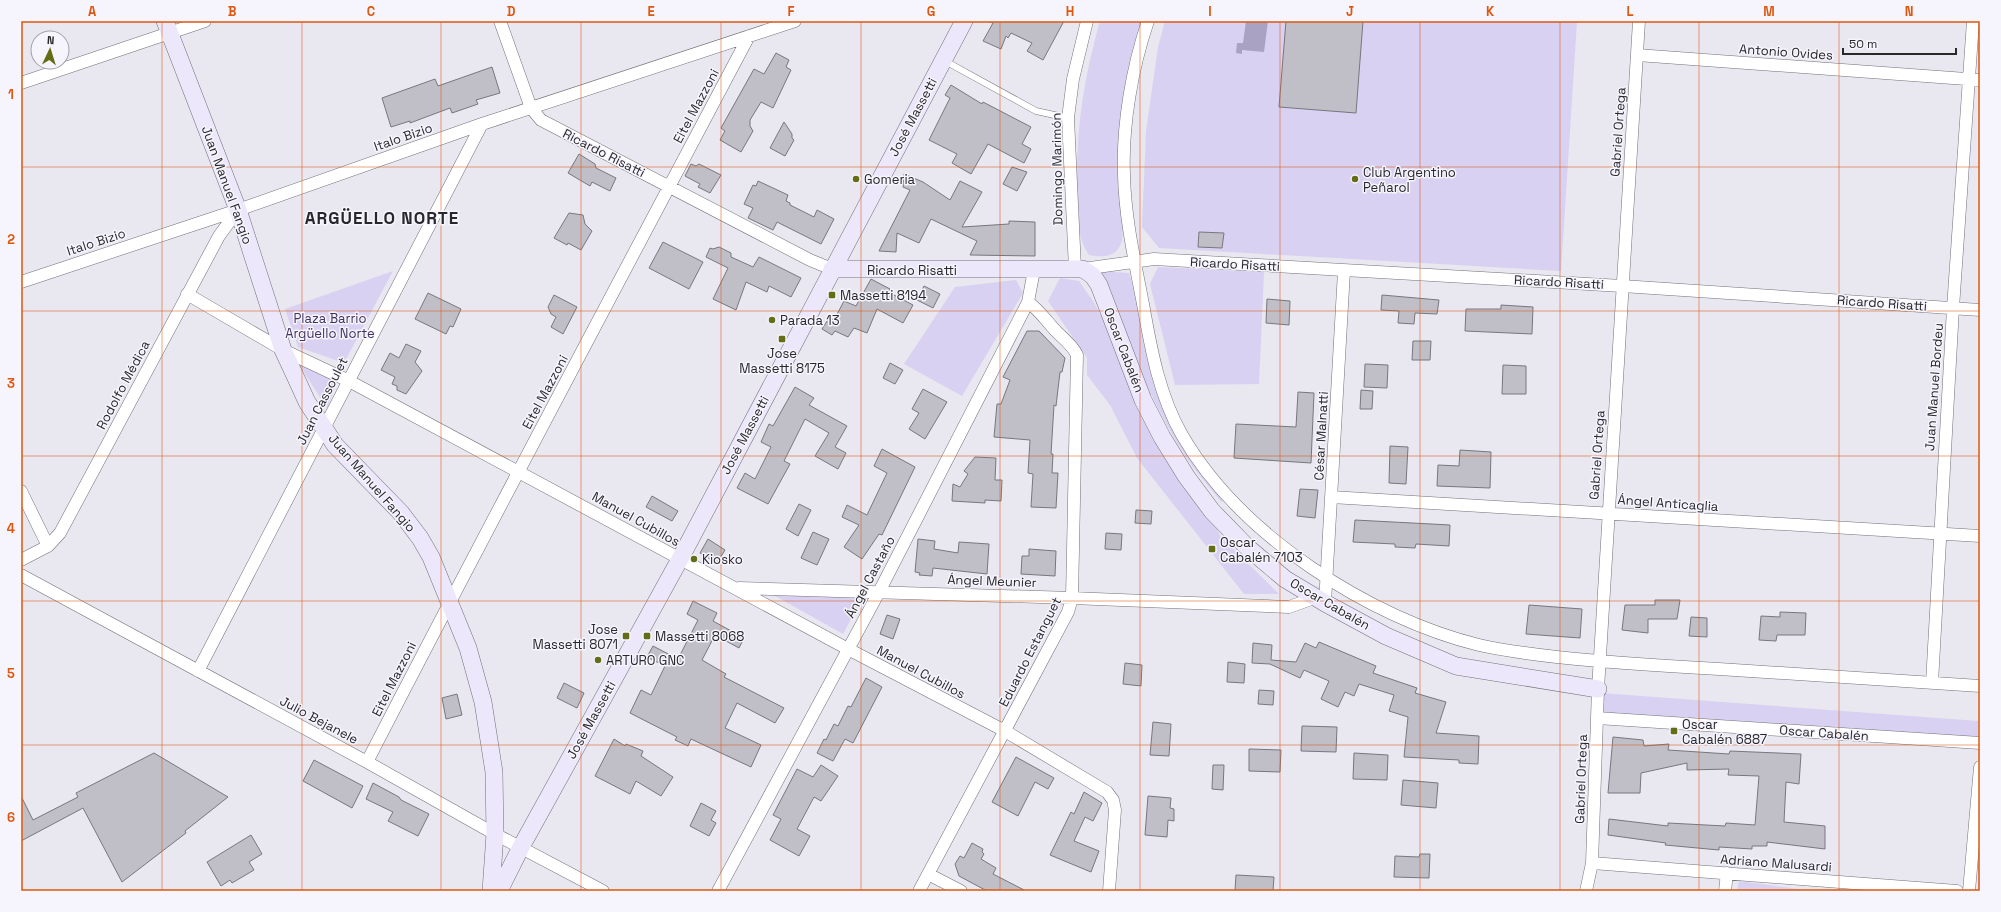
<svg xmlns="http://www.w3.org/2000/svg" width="2001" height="912" viewBox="0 0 2001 912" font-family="'Space Grotesk',sans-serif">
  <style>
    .green { fill: #d9d1f1 }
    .water { fill: #a9a2c2 }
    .building { fill: #c0bfc7; stroke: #78767e }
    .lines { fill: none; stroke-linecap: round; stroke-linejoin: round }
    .lane-casing { stroke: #737179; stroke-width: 7 }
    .street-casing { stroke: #737179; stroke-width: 13 }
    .secondary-casing { stroke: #737179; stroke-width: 18 }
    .lane { stroke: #fff; stroke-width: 6 }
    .street { stroke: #fff; stroke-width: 12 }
    .secondary { stroke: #ece7fb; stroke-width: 17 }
    .grid { fill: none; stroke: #de570e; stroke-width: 1; stroke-opacity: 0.55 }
    .poi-dot { fill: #636d15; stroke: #f6f4fd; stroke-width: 1.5 }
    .labels { text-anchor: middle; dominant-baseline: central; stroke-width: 3; stroke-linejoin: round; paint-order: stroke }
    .street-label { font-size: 13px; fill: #28282b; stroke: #f6f4fd }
    .poi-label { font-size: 13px; fill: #28282b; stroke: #f6f4fd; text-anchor: start }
    .park-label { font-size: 13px; fill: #423461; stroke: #f6f4fd }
    .district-label { font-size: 17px; font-weight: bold; letter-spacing: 1px; fill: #28282b; stroke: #f6f4fd }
    .neatline { fill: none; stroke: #de570e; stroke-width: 1.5 }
    .grid-label { font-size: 13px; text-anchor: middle; font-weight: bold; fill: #de570e }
  </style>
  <rect width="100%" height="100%" fill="#e9e7f0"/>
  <path class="green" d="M1100,21H1143L1135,50L1122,241C1117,257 1104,258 1089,255C1075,235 1077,209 1077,187C1076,128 1084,77 1100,21Z
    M1165,21H1577L1561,271L1159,248L1142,227L1146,131L1158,47Z
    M1158,267L1264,272L1259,384L1175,385L1150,284Z
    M393,271L344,363L298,347L285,309Z
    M1099,271L1129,273L1169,413L1227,497L1221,502C1209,486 1195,471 1184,454C1148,397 1124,333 1099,271Z
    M1060,278L1079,281L1093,301L1221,537L1279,594H1244L1137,458L1110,405L1087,375V358L1048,301Z
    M1016,280L1023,293L962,396L904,364L955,287Z
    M296,360L338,380L327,408Z
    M768,592L863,597L843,634Z
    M1601,693L1978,721V739L1601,713Z
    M1739,881L1814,891H1737Z"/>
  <path class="water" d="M1246,21H1268L1264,52L1242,50V54L1236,53L1237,43H1243Z"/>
  <path class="building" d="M988,21H1064L1043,60L1027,51L1032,43L1011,33L1008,38L1006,36L1001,49L983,41L993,23Z
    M1286,21H1363L1356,113L1279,107Z
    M776,53L789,60L786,67L791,70L773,108L761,102L750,120V126L753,131L741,152L720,140L725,131L721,128L754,69L764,74Z
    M492,67L500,93L476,100L478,104L452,113L450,108L410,123V121L391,127L382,98L435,79L438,86Z
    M951,85L982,104L983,102L1031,127L1022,144L1031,149L1024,163L988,144L971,174L952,163L957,154L929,140L950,98L945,95Z
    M784,122L792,134V138L794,140L785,156L770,148Z
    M579,154L595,164L596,168L616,178L610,191L592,182L590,186L568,173Z
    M691,164L696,166L699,164L721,175L710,193L698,187L700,184L685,176Z
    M1012,167L1027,172L1017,191L1003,184Z
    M904,174L923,182L950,200L960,181L982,192L962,227L1009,224V221L1035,222V256L970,255L977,241L931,219L919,243L897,233L896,252L879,251L910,190L903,187Z
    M758,181L788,195L786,201L790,203V205L814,217L817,210L834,219L821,244L777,222L773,230L748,218L753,208L744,204L753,185L756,186Z
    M569,213L583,215L585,224L592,231L581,250L568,243L567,245L554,238Z
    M1199,232L1224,233L1222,248L1198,247Z
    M663,242L703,262L689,289L649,268Z
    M719,247L731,253V257L753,267L759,257L801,278L791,297L769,286L767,292L746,282L736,310L713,299L728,268L706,257L710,248L713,249Z
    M871,279L890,289L888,292L913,305L903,323L877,309L867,333L854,328L848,337L835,331L832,335L822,329L829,318L834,320L844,301L856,306Z
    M924,286L940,294L933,308L917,300Z
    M428,293L461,309L453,327L450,326L446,334L415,319Z
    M554,295L577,307L563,334L551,327L556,317L551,314L548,307Z
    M1382,295L1439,300L1437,314L1415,313L1414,324L1398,323L1399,311L1381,310Z
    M1267,299L1290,301L1289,325L1266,323Z
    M1501,305L1533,307L1532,334L1465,331L1466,309H1501Z
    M1027,331H1039L1065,358L1062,372H1060L1056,406L1054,405L1051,454H1053L1052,473H1058L1056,508L1031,507L1033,474L1028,473L1030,440L994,437L997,404H1001L1010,380L1003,377Z
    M1413,341H1431L1430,360H1412Z
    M406,344L421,351L415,362L422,371L406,394L397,390V386L392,384L395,377L381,370L390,353L399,358Z
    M890,363L903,370L895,384L883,378Z
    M1365,364L1388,365L1387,388L1364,387Z
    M1503,365L1526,366V394H1502Z
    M795,387L814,398L809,405L847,426L835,447L846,453L838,469L815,456L829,433L805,419L784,461L790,464L768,504L737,488L745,473L755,479L771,447L761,442L769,424L773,426Z
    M923,389L947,402L925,439L909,429L919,413L912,409Z
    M1361,390L1373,391L1372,409H1360Z
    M1298,392L1314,393L1311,463L1234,458L1236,424L1296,427Z
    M1390,446L1408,447L1406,484L1389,483Z
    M882,449L915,467L882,535L879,534L862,559L844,547L859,525L842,517L847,505L867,515L887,473L874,466Z
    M1460,450L1491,452L1490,488L1437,486L1438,465L1459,466Z
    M975,457L996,458L995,480H1002L1001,501L985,500V503L952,501L953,484L960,487L968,474L964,471Z
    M1300,489L1318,490L1315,518L1297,516Z
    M652,496L678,511L672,521L646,507Z
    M799,504L811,510L798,536L786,529Z
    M1136,510L1152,511L1151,524L1135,523Z
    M1355,520L1450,525L1449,546L1416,544L1415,548L1395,547V544L1353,542Z
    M813,532L829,539L817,565L801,558Z
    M1106,533L1122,534L1121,550L1105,549Z
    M708,539L725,550L717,563L700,553Z
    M918,539L935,541L934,549L958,553L959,542L989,544L987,574L933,568L932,576L919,575L920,573L915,572Z
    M1029,549L1056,551L1055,576L1021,574L1022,556H1029Z
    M1655,600H1680L1677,619H1648V633L1622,630L1625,605H1655Z
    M693,601L717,613L713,621L744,638L739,648L715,635L702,660L726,674L724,677L784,708L775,723L737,703L725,728L761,745L751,767L691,739L688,746L675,740L677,737L630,713L641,690L651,695L665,666L647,657L653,646L678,659L698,620L687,614Z
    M1529,605L1582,609L1580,638L1526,634Z
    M1780,612L1806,613L1805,635H1777L1776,641L1759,640L1761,616L1780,617Z
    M887,615L900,619L893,639L880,634Z
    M1691,617L1707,618V637L1689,636Z
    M1319,642L1376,666L1373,673L1417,688L1415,693L1446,702L1436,733L1479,736L1478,764L1459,763V760L1404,757L1408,717L1389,711L1394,695L1359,684L1354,696L1345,692L1338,707L1321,699L1329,681L1304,670L1300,678L1270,664L1252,663L1253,643L1272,645L1271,660L1296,662L1305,643L1316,648Z
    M1228,662L1245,664L1244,683L1227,682Z
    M1125,663L1142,665L1141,686L1123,684Z
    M866,678L882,687L853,743L845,739L833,761L817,753L824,739L826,740L834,724L838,726L848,706L851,707Z
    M564,683L584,693L577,708L557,698Z
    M1259,690L1274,691L1273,705L1258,704Z
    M457,694L462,715L446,719L442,698Z
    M1153,722L1171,724L1169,756L1150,755Z
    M1302,726L1337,727L1336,752L1301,751Z
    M1613,737L1643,740L1644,746L1669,744L1668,750L1729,754L1730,751L1801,754L1799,784L1786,782L1784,822L1825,826V849L1767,842V846H1752V849L1719,847V850L1665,845L1666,843L1608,835L1609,819L1668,826V823L1725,826L1726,823L1755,825L1759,776L1728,775L1729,769L1687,770V763L1641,773L1640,793H1608Z
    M614,739L625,746L626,744L643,751L641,756L673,777L661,796L636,781L630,794L595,776Z
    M1249,749L1281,750L1280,772L1249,771Z
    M154,753L228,797L185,831L186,833L122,882L83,808L21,841V796L33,820L78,797L76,793Z
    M1354,753L1388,755L1387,780L1353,779Z
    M1016,757L1054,778L1048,789L1035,782L1018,816L992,802Z
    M314,760L363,786L352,808L303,781Z
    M821,765L838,776L821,801L814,797L797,829L810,836L799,856L770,840L781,819L773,815L797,769L813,777Z
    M1213,765H1224L1223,790L1212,789Z
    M1403,780L1438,783L1436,808L1401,805Z
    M373,783L399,797L401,800L429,814L418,836L388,821L393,812L366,799Z
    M1084,792L1102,803L1093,821L1085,817L1074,841L1099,851L1091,872L1050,855L1071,812L1074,814Z
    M1148,796L1171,798L1170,808L1174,809V821L1168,820L1167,837L1145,835Z
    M701,803L716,811L711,820L716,823L709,836L690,826Z
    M251,835L262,854L249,862L254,870L232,883L230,880L221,886L207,862Z
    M972,843L983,849L982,852L984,854L981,859L996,868L993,874L1026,891H987L959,876L955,864L960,856L964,858Z
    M1420,854H1430L1429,878L1394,877L1395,856L1419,857Z
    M1236,875L1274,877L1273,891H1235Z"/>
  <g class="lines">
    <defs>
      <path id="lane" d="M945,61L1036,111L1068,118"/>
      <path id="street" d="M500,21L531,108L541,120L810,260L832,269
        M1148,21C1132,68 1122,126 1124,175C1125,219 1135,262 1143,304C1151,349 1159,395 1182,435C1240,535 1369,618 1479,645C1505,651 1531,654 1557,657C1611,663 1665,666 1719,669C1806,675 1893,681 1980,686
        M1637,55L1980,80
        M21,83L205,21
        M1075,269L1068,118L1073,79L1087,21
        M1083,269L1154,259L1622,286L1980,310
        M21,282L238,210L482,124L795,21
        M187,294L283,350L349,381L848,649L1005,731L1107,792L1113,800L1115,810L1109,891
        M21,491L48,546
        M1331,497L1980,536
        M21,560L48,546L60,533L219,236L238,210
        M21,575L367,762L495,834L603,891
        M739,588L1072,598L1289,607L1317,597
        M1325,603L1344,271
        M198,671L482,124
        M1932,683L1953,308L1973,21
        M1597,718L1980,743
        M367,762C492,519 621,278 749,36
        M1592,863L1957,891
        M928,874L961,891
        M718,891L879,592L1028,302L1034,270
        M919,891L1068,612L1072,598L1077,355C1072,344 1062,338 1054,329C1045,319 1039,310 1028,302
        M1586,891L1592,863L1598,689L1639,21
        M1725,891L1727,873
        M1969,891L1980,767"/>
      <path id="secondary" d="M165,21L238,210L283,350L296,378L307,402L335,445L401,513L420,538L431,557L468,648L483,702L494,772L495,834L491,891
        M832,269H1083L1093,276L1099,285L1143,400L1162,437L1186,476L1212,511L1247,547L1285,579L1325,603L1386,636L1456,666L1598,689
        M499,891L521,847L680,559L964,21"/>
    </defs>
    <use href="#lane" class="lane-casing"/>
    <use href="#street" class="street-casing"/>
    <use href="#secondary" class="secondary-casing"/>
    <use href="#lane" class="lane"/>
    <use href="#street" class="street"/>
    <use href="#secondary" class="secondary"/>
  </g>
  <path class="grid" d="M162,21V891M302,21V891M441,21V891M581,21V891M721,21V891M861,21V891M1000,21V891M1140,21V891M1280,21V891M1420,21V891M1560,21V891M1699,21V891M1839,21V891M21,167H1980M21,311H1980M21,456H1980M21,601H1980M21,745H1980"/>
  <g class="poi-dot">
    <circle cx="856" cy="179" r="4"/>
    <circle cx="1355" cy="179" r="4"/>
    <rect x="828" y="291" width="8" height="8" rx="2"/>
    <circle cx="772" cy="320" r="4"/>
    <rect x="778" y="335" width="8" height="8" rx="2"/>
    <rect x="1208" y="545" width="8" height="8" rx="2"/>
    <circle cx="694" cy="559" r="4"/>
    <rect x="622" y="632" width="8" height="8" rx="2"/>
    <rect x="643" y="632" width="8" height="8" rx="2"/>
    <circle cx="598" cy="660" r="4"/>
    <rect x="1670" y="727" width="8" height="8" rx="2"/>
  </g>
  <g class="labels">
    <g class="street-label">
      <text transform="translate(1786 52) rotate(4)">Antonio Ovides</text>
      <text transform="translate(696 106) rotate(-62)">Eitel Mazzoni</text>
      <text transform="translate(913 117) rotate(-62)">José Massetti</text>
      <text transform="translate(1618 132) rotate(-86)">Gabriel Ortega</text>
      <text transform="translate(403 137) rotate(-19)">Italo Bizio</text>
      <text transform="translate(604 153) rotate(27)">Ricardo Risatti</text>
      <text transform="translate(1057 169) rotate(-91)">Domingo Marimón</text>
      <text transform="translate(227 185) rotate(70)">Juan Manuel Fangio</text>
      <text transform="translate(96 242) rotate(-18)">Italo Bizio</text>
      <text transform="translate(1235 264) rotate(3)">Ricardo Risatti</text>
      <text x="912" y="270">Ricardo Risatti</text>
      <text transform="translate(1559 282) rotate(3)">Ricardo Risatti</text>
      <text transform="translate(1882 303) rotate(4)">Ricardo Risatti</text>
      <text transform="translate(1124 350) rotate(69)">Oscar Cabalén</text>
      <text transform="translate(123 385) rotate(-62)">Rodolfo Médica</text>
      <text transform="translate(1934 387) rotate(-86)">Juan Manuel Bordeu</text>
      <text transform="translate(545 392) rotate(-62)">Eitel Mazzoni</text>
      <text transform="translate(322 401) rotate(-63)">Juan Cassoulet</text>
      <text transform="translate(745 435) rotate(-62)">José Massetti</text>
      <text transform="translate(1321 436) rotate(-87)">César Malnatti</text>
      <text transform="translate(1597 455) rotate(-86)">Gabriel Ortega</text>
      <text transform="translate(372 483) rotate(49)">Juan Manuel Fangio</text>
      <text transform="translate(1668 503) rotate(4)">Ángel Anticaglia</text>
      <text transform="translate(636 519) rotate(29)">Manuel Cubillos</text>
      <text transform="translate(870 577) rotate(-62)">Ángel Castaño</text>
      <text transform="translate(992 581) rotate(2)">Ángel Meunier</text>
      <text transform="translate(1330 604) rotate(30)">Oscar Cabalén</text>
      <text transform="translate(1030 652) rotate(-63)">Eduardo Estanguet</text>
      <text transform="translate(921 672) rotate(28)">Manuel Cubillos</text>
      <text transform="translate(394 679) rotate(-63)">Eitel Mazzoni</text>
      <text transform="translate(319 720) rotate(28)">Julio Bejanele</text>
      <text transform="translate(591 720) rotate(-61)">José Massetti</text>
      <text transform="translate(1824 733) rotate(4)">Oscar Cabalén</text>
      <text transform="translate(1581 779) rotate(-88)">Gabriel Ortega</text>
      <text transform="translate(1776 863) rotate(4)">Adriano Malusardi</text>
    </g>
    <g class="poi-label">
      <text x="1363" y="172">Club Argentino<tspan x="1363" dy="15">Peñarol</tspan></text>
      <text x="864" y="179">Gomeria</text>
      <text x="840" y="295">Massetti 8194</text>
      <text x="780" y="320">Parada 13</text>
      <text x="782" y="353" text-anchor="middle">Jose<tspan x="782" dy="15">Massetti 8175</tspan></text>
      <text x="1220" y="542">Oscar<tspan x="1220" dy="15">Cabalén 7103</tspan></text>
      <text x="702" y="559">Kiosko</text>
      <text x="618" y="629" text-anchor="end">Jose<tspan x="618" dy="15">Massetti 8071</tspan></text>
      <text x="655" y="636">Massetti 8068</text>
      <text x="606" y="660">ARTURO GNC</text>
      <text x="1682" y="724">Oscar<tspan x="1682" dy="15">Cabalén 6887</tspan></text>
    </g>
    <g class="park-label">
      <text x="330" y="318">Plaza Barrio<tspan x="330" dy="15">Argüello Norte</tspan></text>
    </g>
    <g class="district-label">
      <text x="382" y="218">ARGÜELLO NORTE</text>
    </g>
  </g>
  <rect width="2001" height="912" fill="none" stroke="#f6f4fd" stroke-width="44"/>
  <g transform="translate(50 50) rotate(4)"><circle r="19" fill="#f6f4fd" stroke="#a4a2a9"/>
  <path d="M0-3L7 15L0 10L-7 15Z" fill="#636d15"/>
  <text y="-6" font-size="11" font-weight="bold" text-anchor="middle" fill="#28282b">N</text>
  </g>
  <path d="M1843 48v6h113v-6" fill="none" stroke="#28282b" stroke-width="2"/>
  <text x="1849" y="48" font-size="12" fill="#28282b" stroke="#f6f4fd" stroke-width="3" paint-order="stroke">50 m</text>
  <rect x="22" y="22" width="1957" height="868" class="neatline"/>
  <g class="grid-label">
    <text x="92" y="16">A</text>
    <text x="232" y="16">B</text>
    <text x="371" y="16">C</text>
    <text x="511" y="16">D</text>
    <text x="651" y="16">E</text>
    <text x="791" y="16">F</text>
    <text x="931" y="16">G</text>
    <text x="1070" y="16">H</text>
    <text x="1210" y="16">I</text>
    <text x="1350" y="16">J</text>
    <text x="1490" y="16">K</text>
    <text x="1630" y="16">L</text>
    <text x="1769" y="16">M</text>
    <text x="1909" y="16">N</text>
    <text x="11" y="99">1</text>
    <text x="11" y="244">2</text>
    <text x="11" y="388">3</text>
    <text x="11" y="533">4</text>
    <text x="11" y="678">5</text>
    <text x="11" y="822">6</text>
  </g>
</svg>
